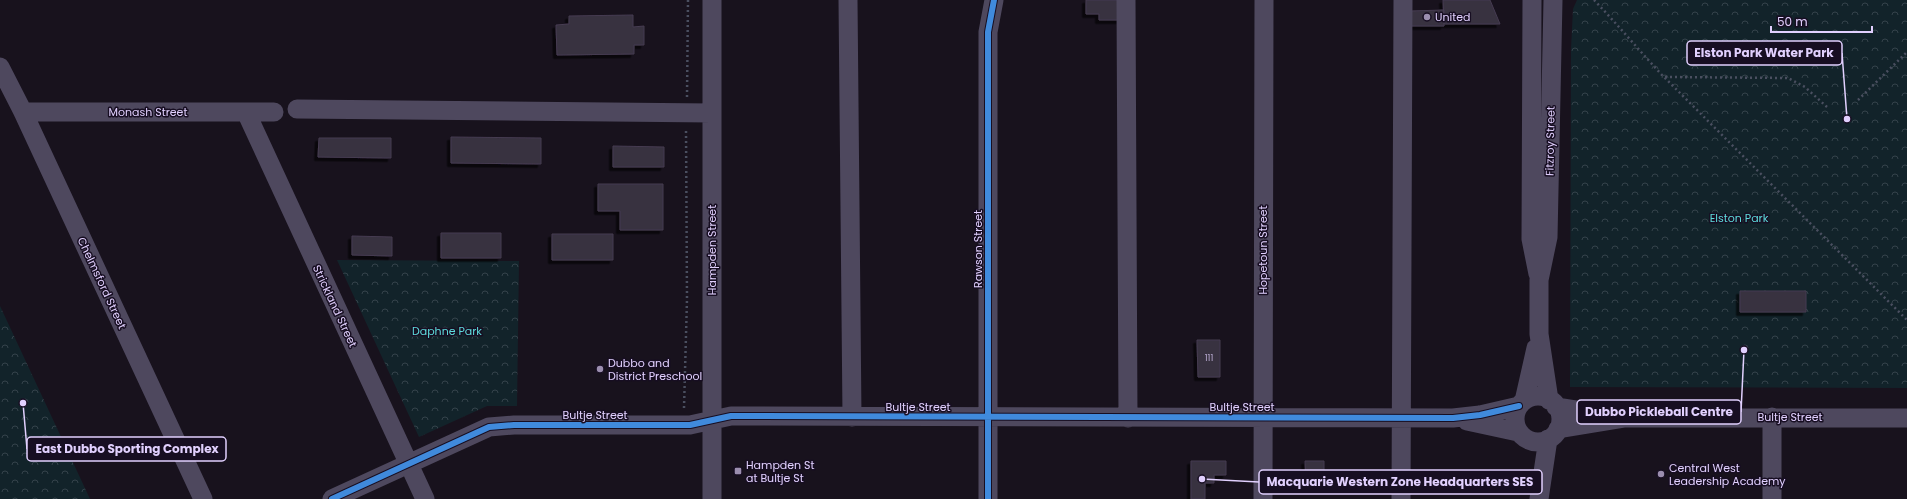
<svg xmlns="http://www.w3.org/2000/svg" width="1907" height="499" viewBox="0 0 1907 499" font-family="Poppins,sans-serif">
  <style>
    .park { fill: url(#park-crowns) }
    .building { fill: #373040; stroke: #463c51; filter: url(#shadow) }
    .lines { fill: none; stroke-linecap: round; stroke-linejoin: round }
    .path { stroke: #4a4f60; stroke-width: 2.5; stroke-dasharray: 2 3; stroke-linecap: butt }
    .minor { stroke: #4e485e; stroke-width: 19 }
    .cycleway-casing { stroke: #170e22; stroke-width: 8 }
    .cycleway { stroke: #408adc; stroke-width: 6 }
    .poi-dot { fill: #9b8eaf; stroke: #170e22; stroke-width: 1.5 }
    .labels { text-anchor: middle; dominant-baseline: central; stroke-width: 3; stroke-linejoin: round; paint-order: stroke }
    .number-label { font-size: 9px; fill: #b6a8ce }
    .poi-label { font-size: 11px; fill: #e1d0fe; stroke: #170e22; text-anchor: start }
    .street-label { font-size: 11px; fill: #e1d0fe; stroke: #170e22 }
    .park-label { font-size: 11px; fill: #5ddcdd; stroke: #170e22 }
    .leader { fill: none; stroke: #e1d0fe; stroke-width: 1.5 }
    .callout-dot { fill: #e1d0fe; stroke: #170e22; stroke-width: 1.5 }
    .callout { fill: #170e22; stroke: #e1d0fe; stroke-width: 1.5 }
    .callout-label { font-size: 12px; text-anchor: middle; font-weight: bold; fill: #e1d0fe }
  </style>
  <defs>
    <pattern id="park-crowns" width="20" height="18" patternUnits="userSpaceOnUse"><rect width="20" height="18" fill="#12232a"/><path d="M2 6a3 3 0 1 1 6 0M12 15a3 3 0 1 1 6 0" fill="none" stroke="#34424a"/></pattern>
    <filter id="shadow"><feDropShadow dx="-3.5" dy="3.5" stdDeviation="0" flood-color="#0009"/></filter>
  </defs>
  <rect width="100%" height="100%" fill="#18121d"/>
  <path class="park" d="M1577,0H1907V388L1570,387L1571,49L1573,9Z
    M337,260L519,261L517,406H487L419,437Z
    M0,306L90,499H0Z"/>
  <path class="building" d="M1086,0H1119L1120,20H1099V14H1086Z
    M1443,0H1490L1500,24H1444Z
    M1444,10V26H1410V11Z
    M633,15V27L644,26V45H634V54L557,55L556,25L569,24V16Z
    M451,137L541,138V164L451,163Z
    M319,138H391V158L318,157Z
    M613,146L664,147V167H613Z
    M598,184H663V230H620V211H598Z
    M441,233H501V258H441Z
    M552,234H613V260H552Z
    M352,236L392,237V256L352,255Z
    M1740,291H1806V312H1740Z
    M1197,340H1220V377H1198Z
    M1191,461H1226V475H1214V483H1205V499H1191Z
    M1305,461H1324V484H1306Z"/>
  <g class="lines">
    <path class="path" d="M1594,0C1617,24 1638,49 1661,74L1907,320
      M1665,77L1788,78L1805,87L1827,107
      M687,97L688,0
      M1858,100L1907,52
      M684,408L687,299L686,128"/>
    <path class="minor" d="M712,0V499
      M848,0L852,417
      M1126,0L1128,418
      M1532,0L1531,239L1538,274
      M0,67L23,112L203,499
      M297,109L712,113
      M23,112H274
      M246,112L425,499
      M1515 419a23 23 0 1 1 46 0a23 23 0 1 1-46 0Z
      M1549,400L1539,334V280L1548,237L1553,0
      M1524,401L1536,348
      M1556,407L1608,415
      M1467,421L1518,432
      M1558,429L1625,418H1907
      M332,499L489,427L514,425H690L731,416L1453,418L1480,415L1519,406
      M988,499V32L994,0
      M1263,499L1264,0
      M1401,499L1403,0
      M1539,499L1548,439
      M1772,499V417"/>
    <defs>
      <path id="cycleway" d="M332,499L489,427L514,425H690L731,416L1453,418L1480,415L1519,406
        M988,499V32L994,0"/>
    </defs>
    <use href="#cycleway" class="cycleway-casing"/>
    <use href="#cycleway" class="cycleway"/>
  </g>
  <g class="poi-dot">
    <circle cx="1427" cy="17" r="4"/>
    <circle cx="600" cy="369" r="4"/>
    <rect x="734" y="467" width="8" height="8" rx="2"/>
    <circle cx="1661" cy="474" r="4"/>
  </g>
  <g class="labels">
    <g class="number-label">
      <text x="1209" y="358">111</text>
    </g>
    <g class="poi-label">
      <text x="1435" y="17">United</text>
      <text x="608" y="363">Dubbo and<tspan x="608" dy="13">District Preschool</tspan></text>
      <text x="746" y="465">Hampden St<tspan x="746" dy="13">at Bultje St</tspan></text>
      <text x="1669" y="468">Central West<tspan x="1669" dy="13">Leadership Academy</tspan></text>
    </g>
    <g class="street-label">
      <text x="148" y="112">Monash Street</text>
      <text transform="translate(1550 141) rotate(-89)">Fitzroy Street</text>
      <text transform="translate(978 249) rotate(-90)">Rawson Street</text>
      <text transform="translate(712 250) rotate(-90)">Hampden Street</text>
      <text transform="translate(1263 250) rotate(-90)">Hopetoun Street</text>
      <text transform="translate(102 283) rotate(65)">Chelmsford Street</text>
      <text transform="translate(335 306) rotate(65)">Strickland Street</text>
      <text x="918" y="407">Bultje Street</text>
      <text x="1242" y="407">Bultje Street</text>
      <text x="595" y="415">Bultje Street</text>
      <text x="1790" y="417">Bultje Street</text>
    </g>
    <g class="park-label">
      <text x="1739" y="218">Elston Park</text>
      <text x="447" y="331">Daphne Park</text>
    </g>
  </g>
  <path class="leader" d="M1847 119L1842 53M1744 350L1741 412M23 403L27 449M1202 479L1259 482"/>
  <g class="callout-dot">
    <circle cx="1847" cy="119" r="4"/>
    <circle cx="1744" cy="350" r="4"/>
    <circle cx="23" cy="403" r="4"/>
    <circle cx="1202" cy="479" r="4"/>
  </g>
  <g class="callout">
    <rect x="1687" y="41" width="155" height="24" rx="4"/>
    <rect x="1577" y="400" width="164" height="24" rx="4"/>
    <rect x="27" y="437" width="199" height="24" rx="4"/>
    <rect x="1259" y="470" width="283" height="24" rx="4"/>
  </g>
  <g class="callout-label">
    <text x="1764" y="57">Elston Park Water Park</text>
    <text x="1659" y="416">Dubbo Pickleball Centre</text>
    <text x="127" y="453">East Dubbo Sporting Complex</text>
    <text x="1400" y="486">Macquarie Western Zone Headquarters SES</text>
  </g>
  <path d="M1771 26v6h101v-6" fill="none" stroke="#e1d0fe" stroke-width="2"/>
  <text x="1777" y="26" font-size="12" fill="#e1d0fe" stroke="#170e22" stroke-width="3" paint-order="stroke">50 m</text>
</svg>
